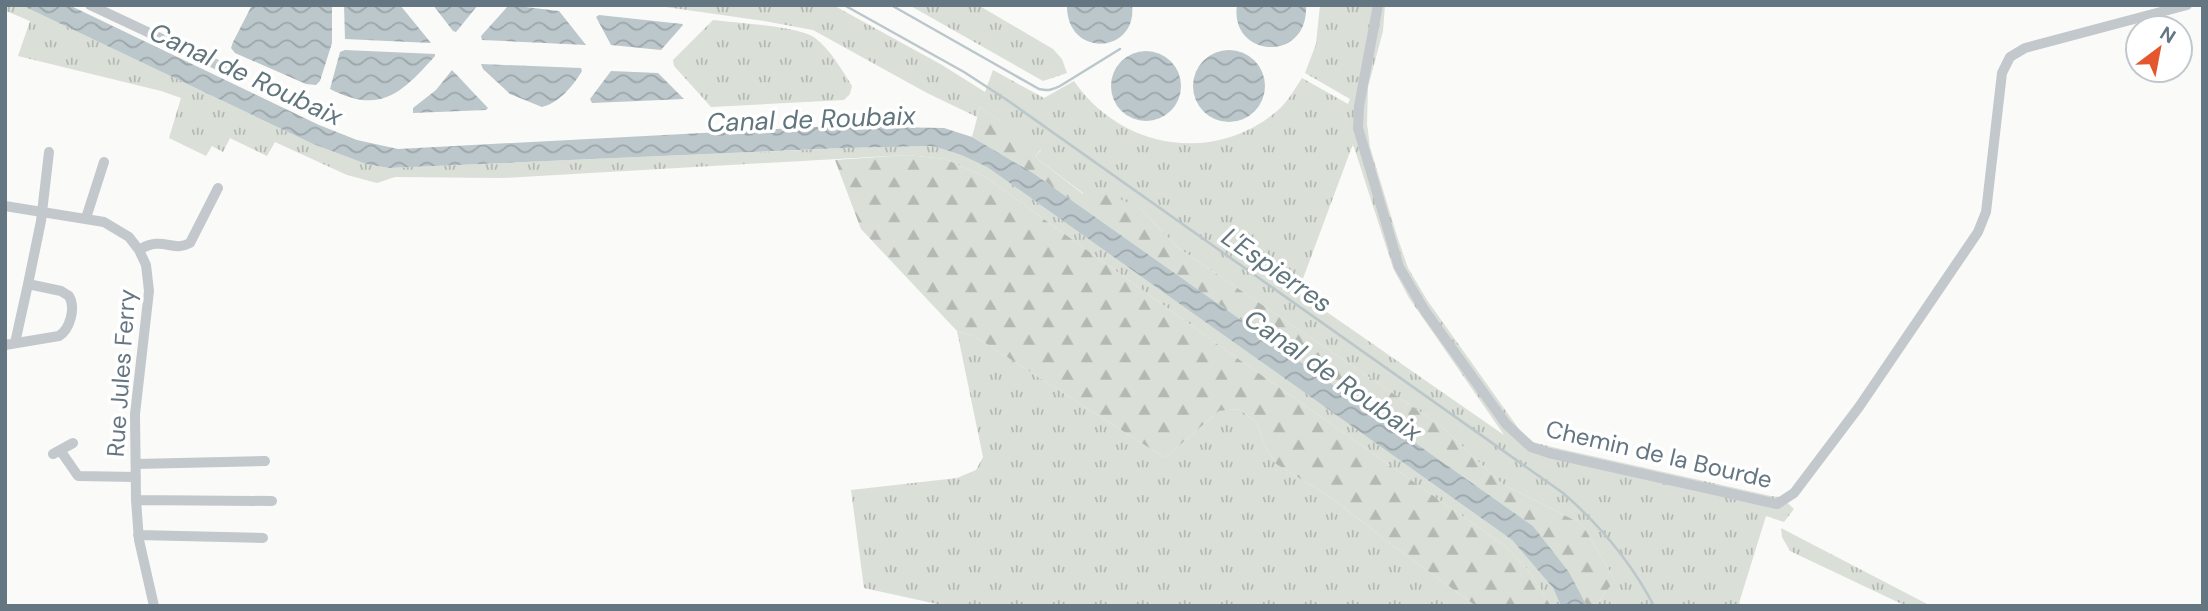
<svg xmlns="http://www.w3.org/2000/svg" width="2208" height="611" viewBox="0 0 2208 611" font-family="'DM Sans',sans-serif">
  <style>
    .grass { fill: url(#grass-tufts); fill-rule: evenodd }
    .forest { fill: url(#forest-firs) }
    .water { fill: url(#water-waves) }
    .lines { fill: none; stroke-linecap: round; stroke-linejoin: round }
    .stream { stroke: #bbc7cb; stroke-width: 2.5 }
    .street { stroke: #c3c8cc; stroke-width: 10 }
    .labels { text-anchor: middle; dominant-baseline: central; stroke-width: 7; stroke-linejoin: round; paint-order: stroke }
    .street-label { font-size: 24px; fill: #657683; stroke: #fff }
    .water-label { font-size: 26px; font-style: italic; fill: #60757c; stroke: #fff }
  </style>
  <defs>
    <pattern id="grass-tufts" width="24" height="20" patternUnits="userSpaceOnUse" patternTransform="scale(1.75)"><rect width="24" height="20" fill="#dadfd7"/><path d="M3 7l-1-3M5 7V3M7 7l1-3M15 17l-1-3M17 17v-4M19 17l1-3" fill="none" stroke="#b4b9b4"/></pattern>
    <pattern id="forest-firs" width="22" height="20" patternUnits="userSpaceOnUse" patternTransform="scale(1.75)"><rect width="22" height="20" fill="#dadfd7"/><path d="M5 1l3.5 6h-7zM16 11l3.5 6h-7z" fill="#b4b9b4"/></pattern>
    <pattern id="water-waves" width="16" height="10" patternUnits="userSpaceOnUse" patternTransform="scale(1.75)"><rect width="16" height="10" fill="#bbc7cb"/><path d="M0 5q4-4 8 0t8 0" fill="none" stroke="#9ca6aa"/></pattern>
  </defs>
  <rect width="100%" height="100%" fill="#fafaf8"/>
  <path class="grass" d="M8,5H21L313,144L366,164L389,168L845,148L933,146L961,155L987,167L1512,540L1553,588L1561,606H1551L1527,569L1505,546L1220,346L987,178L945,159L907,155L502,178L395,177L377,183L347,175L275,142L267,156L230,138L223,152L212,146L206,156L169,138L181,98L161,91L18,56L30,21L6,11Z
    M652,5H833L942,65L985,92L993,70L1044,98L1074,81C1120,148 1211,165 1276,112C1287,103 1294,90 1302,78L1348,104L1350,99L1305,73L1316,44L1320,5H1385L1383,31L1368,87L1367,124L1370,147L1397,236L1408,268L1427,300L1521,432L1533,442L1552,447L1771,496L1781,497L1794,509L1784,522L1766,516L1739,603L1743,606H1595L1615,580L1582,524L1502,484L1441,426L1177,247L1141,209L1084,194L1035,157L1041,150L980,107L977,117L927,93L813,30L764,21ZM1353,144L1393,268L1409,298L1504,435L1298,292Z
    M909,5H978L1053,49L1062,59L1067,73L1043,81Z
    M713,20C736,23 798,26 815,38C830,49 842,70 852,86L850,94L844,100L711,107L674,66L673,60Z
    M957,331L974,336L1165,458L1219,411L1239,409L1257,423L1265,446L1276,464L1329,496L1387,541L1476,606H946L864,588L851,490L957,478L976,470L983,457Z
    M1781,528L1931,606H1906L1790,551L1782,537Z"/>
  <path class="forest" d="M980,107L1041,149L1035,157L1083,194L1095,187L1141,209L1177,247L1441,426L1502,484L1582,524L1615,580L1595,606H1587L1569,572L1533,526L1033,173L972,137Z
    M907,155L945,159L987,178L1220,346L1505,546L1527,569L1551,606H1476L1387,541L1329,496L1276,464L1265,446L1257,423L1239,409L1219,411L1165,458L974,336L957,331L861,229L835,160Z"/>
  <path class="water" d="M21,5H69L319,125L357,140L398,149L835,126L944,128L972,137L1033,173L1533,526L1569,572L1587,606H1561L1553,588L1512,540L987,167L961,155L933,146L844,148L389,168L366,164L313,144Z
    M252,5H332V43L320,81L316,85L306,84L235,53L231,48L233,42Z
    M344,5H400L431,43L345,39Z
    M433,5H478L456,32L453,31Z
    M509,5L559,11L586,45L482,40L481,36Z
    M1067,5H1132C1138,54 1066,59 1067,5Z
    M1237,5H1306C1309,64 1229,58 1237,5Z
    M599,15L682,24L683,25L661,50L611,45L596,17Z
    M345,50L435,54V56C402,93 380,115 330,89L340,52Z
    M1193 86a36 36 0 1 1 72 0a36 36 0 1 1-72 0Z
    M1111 86a35 35 0 1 1 70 0a35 35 0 1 1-70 0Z
    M481,64L581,68L582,71C573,86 559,103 542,107L510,94L483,69Z
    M452,70L488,108L486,110L413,113V108L436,90Z
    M611,71L658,73L684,99L592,103L590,99Z"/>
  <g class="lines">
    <path class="stream" d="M844,5L964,72L1007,100L1563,493C1601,526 1631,562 1654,606
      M891,5L1039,89C1048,91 1052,90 1060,86L1120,49"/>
    <path class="street" d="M90,5L222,67
      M1378,5L1359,106L1358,128L1399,267L1425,311L1506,424L1531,447L1549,453L1777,504L1794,493L1859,407L1978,232L1986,212L2002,73L2010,57L2025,48L2187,5
      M5,206L104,222L129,237L139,250L146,265L149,291L135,414L136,500L139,540L154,606
      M86,218L104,162
      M139,250C163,235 172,253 190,243L218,188
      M15,343L28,284
      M5,345L59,336C70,329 76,308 69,296L61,291L28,284L41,221L49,152
      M60,450L78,476L136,477
      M53,454L73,443
      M136,464L265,461
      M136,500L272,501
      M138,535L263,538"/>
  </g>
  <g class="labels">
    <g class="street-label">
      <text transform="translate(121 373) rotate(-86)">Rue Jules Ferry</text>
      <text transform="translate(1659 454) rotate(13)">Chemin de la Bourde</text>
    </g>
    <g class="water-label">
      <text transform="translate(246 74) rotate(25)">Canal de Roubaix</text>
      <text transform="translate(811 119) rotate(-2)">Canal de Roubaix</text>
      <text transform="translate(1277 270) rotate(35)">L'Espierres</text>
      <text transform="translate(1333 375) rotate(35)">Canal de Roubaix</text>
    </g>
  </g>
  <rect width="2208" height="611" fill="none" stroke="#657683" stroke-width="14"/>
  <g transform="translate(2159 49) rotate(32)"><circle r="33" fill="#ffffff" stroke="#c1c8cd" stroke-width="2"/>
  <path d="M0-5L12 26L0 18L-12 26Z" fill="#e4572e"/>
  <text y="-10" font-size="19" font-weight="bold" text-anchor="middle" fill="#657683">N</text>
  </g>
</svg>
